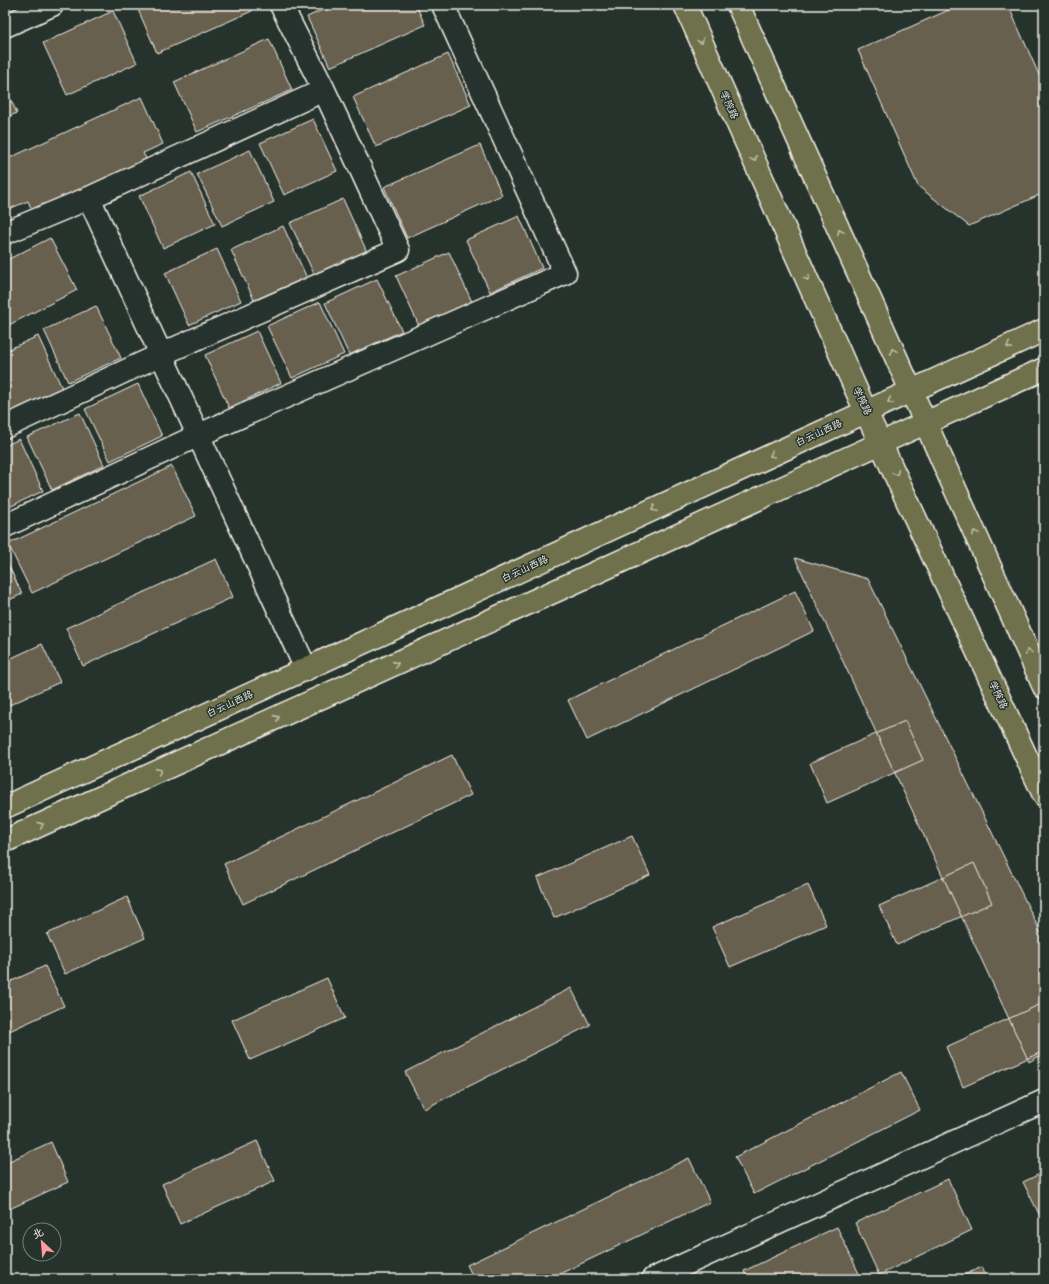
<svg xmlns="http://www.w3.org/2000/svg" width="1049" height="1284" viewBox="0 0 1049 1284" font-family="'Balsamiq Sans','LXGW WenKai TC',sans-serif">
  <style>
    .building { fill: #676150; stroke: #f4f1e8 }
    .lines { fill: none; stroke-linecap: round; stroke-linejoin: round }
    .minor-casing { stroke: #f4f1e8; stroke-width: 25 }
    .major-casing { stroke: #f4f1e8; stroke-width: 25 }
    .minor { stroke: #26332d; stroke-width: 22 }
    .major { stroke: #6e714b; stroke-width: 22 }
    .oneway { stroke: #bebea9 }
    .labels { text-anchor: middle; dominant-baseline: central; stroke-width: 3; stroke-linejoin: round; paint-order: stroke }
    .street-label { font-size: 10px; fill: #f4f1e8; stroke: #26332d }
  </style>
  <rect width="100%" height="100%" fill="#26332d"/>
  <filter id="ink" filterUnits="userSpaceOnUse"><feTurbulence type="fractalNoise" baseFrequency=".025" numOctaves="2"/><feDisplacementMap in="SourceGraphic" scale="8" xChannelSelector="R" yChannelSelector="G"/><feConvolveMatrix kernelMatrix="1 2 1 2 8 2 1 2 1" color-interpolation-filters="sRGB"/></filter>
  <g filter="url(#ink)">
    <path class="building" d="M136,5H250L252,11L157,53Z
      M333,5H416L425,25L330,67L307,17Z
      M960,5H1008L1044,86V193L969,226L918,186L858,50Z
      M113,11L137,63L67,95L43,43Z
      M269,39L292,90L197,132L174,82Z
      M448,54L471,105L376,147L353,97Z
      M5,88L17,113L5,118Z
      M142,97L163,144L143,153L148,162L34,215L28,201L9,209L5,199V160Z
      M313,119L337,171L284,195L260,143Z
      M480,145L502,195L407,238L384,187Z
      M250,150L274,202L222,226L197,174Z
      M191,172L215,224L163,248L139,196Z
      M343,199L367,252L315,276L290,223Z
      M519,216L542,268L490,292L466,240Z
      M283,226L307,278L255,302L231,250Z
      M50,238L77,290L5,327V261Z
      M217,249L241,301L189,325L165,273Z
      M449,252L473,304L420,328L396,276Z
      M377,279L402,331L349,355L325,303Z
      M320,302L344,354L292,378L267,326Z
      M96,306L121,358L68,382L44,330Z
      M257,331L281,383L229,408L205,355Z
      M38,336L62,388L10,412L5,402V351Z
      M138,384L162,436L110,461L85,409Z
      M80,413L104,465L52,490L27,437Z
      M19,439L43,491L5,509V446Z
      M172,466L196,516L32,593L8,544Z
      M5,558L22,594L5,602Z
      M795,558L868,579L1044,939V1053L1029,1062Z
      M216,559L233,597L83,666L66,628Z
      M795,591L814,631L587,740L568,700Z
      M42,644L60,682L5,707V661Z
      M905,721L923,760L827,803L810,763Z
      M452,755L471,795L243,904L224,864Z
      M632,836L650,875L554,918L537,878Z
      M974,863L992,903L897,945L879,906Z
      M808,885L826,925L730,967L712,927Z
      M127,897L145,938L65,974L47,934Z
      M45,966L64,1006L5,1033V984Z
      M327,978L345,1018L250,1060L232,1020Z
      M571,988L590,1025L424,1109L405,1072Z
      M1041,1004L1044,1012V1051L963,1087L946,1047Z
      M901,1072L920,1110L754,1194L735,1157Z
      M257,1141L275,1181L180,1224L162,1184Z
      M51,1142L68,1182L5,1211V1163Z
      M689,1158L710,1202L549,1279H474L467,1265Z
      M1044,1172V1219L1042,1220L1023,1182Z
      M948,1179L972,1230L879,1275L855,1223Z
      M837,1227L861,1278L747,1279L744,1271Z
      M982,1267L987,1279H955Z"/>
    <g class="lines">
      <defs>
        <path id="minor" d="M5,26L52,5
          M89,198L306,669
          M5,233L89,198L324,90
          M5,427L162,354L398,250L324,90L281,5
          M5,526L199,435L565,273L443,5
          M653,1279L1044,1101"/>
        <path id="major" d="M685,5L866,412L1044,795
          M738,5L1044,687
          M5,807L1044,330
          M5,841L1044,369"/>
      </defs>
      <use href="#minor" class="minor-casing"/>
      <use href="#major" class="major-casing"/>
      <use href="#minor" class="minor"/>
      <use href="#major" class="major"/>
    </g>
    <defs><path id="oneway-chevron" d="M-2-3.5L2.5 0L-2 3.5" fill="none" stroke-width="1.6" stroke-linecap="round" stroke-linejoin="round"/></defs>
    <g class="oneway">
      <use href="#oneway-chevron" transform="translate(701 41) rotate(66)"/>
      <use href="#oneway-chevron" transform="translate(754 159) rotate(66)"/>
      <use href="#oneway-chevron" transform="translate(840 232) rotate(-114)"/>
      <use href="#oneway-chevron" transform="translate(807 278) rotate(66)"/>
      <use href="#oneway-chevron" transform="translate(1009 346) rotate(155)"/>
      <use href="#oneway-chevron" transform="translate(893 351) rotate(-114)"/>
      <use href="#oneway-chevron" transform="translate(890 401) rotate(155)"/>
      <use href="#oneway-chevron" transform="translate(772 455) rotate(155)"/>
      <use href="#oneway-chevron" transform="translate(896 473) rotate(65)"/>
      <use href="#oneway-chevron" transform="translate(654 509) rotate(155)"/>
      <use href="#oneway-chevron" transform="translate(975 533) rotate(-114)"/>
      <use href="#oneway-chevron" transform="translate(1028 652) rotate(-114)"/>
      <use href="#oneway-chevron" transform="translate(396 664) rotate(-24)"/>
      <use href="#oneway-chevron" transform="translate(277 718) rotate(-24)"/>
      <use href="#oneway-chevron" transform="translate(159 771) rotate(-24)"/>
      <use href="#oneway-chevron" transform="translate(41 825) rotate(-24)"/>
    </g>
  </g>
  <g class="labels">
    <g class="street-label">
      <text transform="translate(729 105) rotate(66)">学院路</text>
      <text transform="translate(862 401) rotate(65)">学院路</text>
      <text transform="translate(819 433) rotate(-25)">白云山西路</text>
      <text transform="translate(525 569) rotate(-25)">白云山西路</text>
      <text transform="translate(998 695) rotate(65)">学院路</text>
      <text transform="translate(230 704) rotate(-25)">白云山西路</text>
    </g>
  </g>
  <rect width="1049" height="1284" fill="none" stroke="#26332d" stroke-width="20"/>
  <rect x="10" y="10" width="1029" height="1264" fill="none" stroke="#f4f1e8" stroke-width="1.5" filter="url(#ink)"/>
  <g transform="translate(42 1242) rotate(334)"><circle r="19" fill="#26332d" stroke="#787f78"/>
  <path d="M0-3L7 15L0 10L-7 15Z" fill="#ff9aa2"/>
  <text y="-6" font-size="11" font-weight="bold" text-anchor="middle" fill="#f4f1e8">北</text>
  </g>
</svg>
